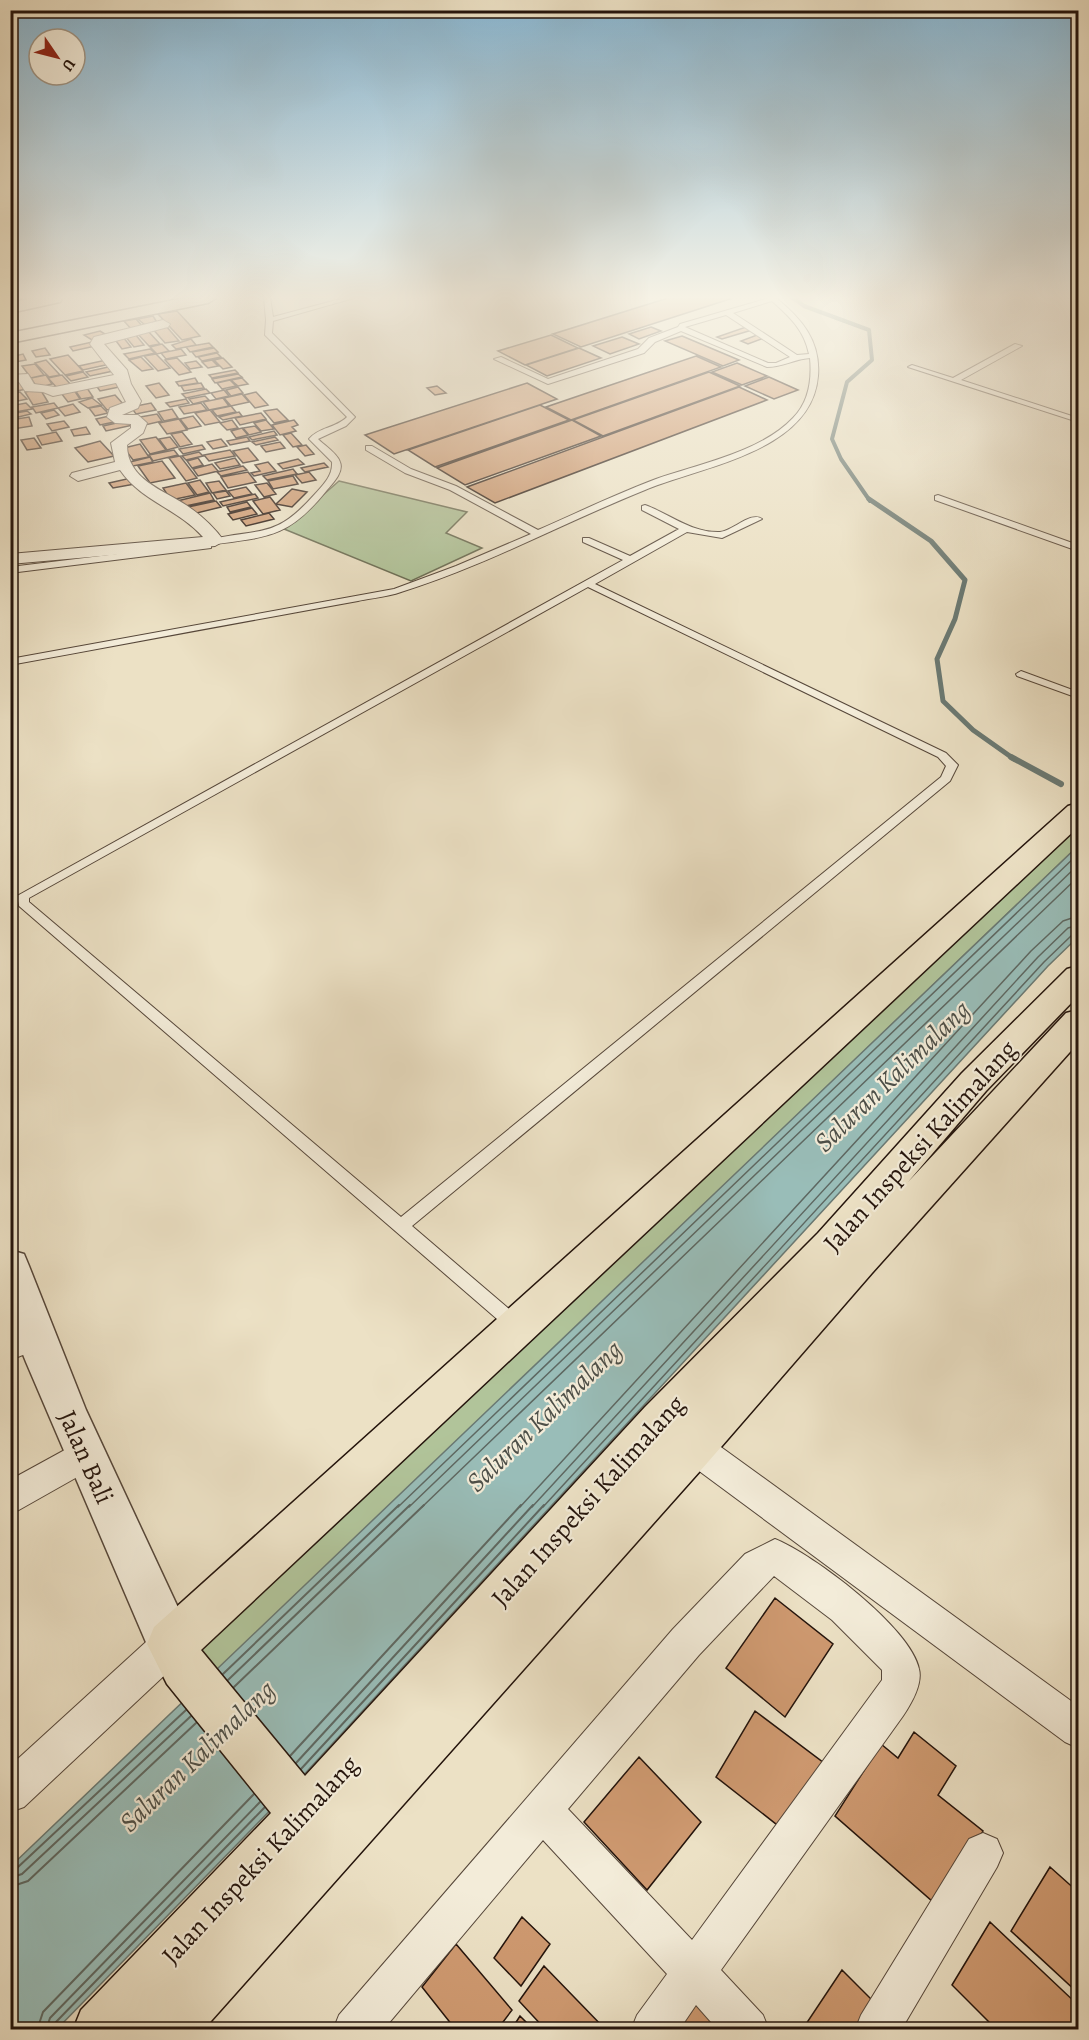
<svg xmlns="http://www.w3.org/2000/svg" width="1089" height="2040" viewBox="0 0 1089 2040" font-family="Alegreya,serif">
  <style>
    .green { fill: #b1c49a; stroke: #6a6c53; stroke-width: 1.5 }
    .water { fill: #99bdb8; stroke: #6a7973; stroke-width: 1.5 }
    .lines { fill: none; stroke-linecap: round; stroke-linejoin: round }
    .shore-far1 { stroke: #5e6862; stroke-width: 1.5 }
    .shore { stroke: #5e6862; stroke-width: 2 }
    .stream-far2 { stroke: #6a7973; stroke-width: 4 }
    .stream-far1 { stroke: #6a7973; stroke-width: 5 }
    .stream { stroke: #6a7973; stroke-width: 6 }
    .building { fill: #ce9970; stroke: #24140c; stroke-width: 1.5 }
    .service-casing { stroke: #56473a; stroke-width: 2 }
    .minor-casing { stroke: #56473a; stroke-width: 2 }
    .tertiary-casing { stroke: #56473a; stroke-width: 3 }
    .primary-casing { stroke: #24140c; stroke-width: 3 }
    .motorway-casing { stroke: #24140c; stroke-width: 3 }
    .service { fill: #f3ecd9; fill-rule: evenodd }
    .minor { fill: #f3ecd9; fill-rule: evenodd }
    .tertiary { fill: #f3ecd9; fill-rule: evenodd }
    .primary { fill: #ece1c5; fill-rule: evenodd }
    .motorway { fill: #ece1c5; fill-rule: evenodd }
    .rail-casing { stroke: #24140c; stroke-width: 4 }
    .rail { stroke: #f3ecd9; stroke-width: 2; stroke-dasharray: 8; stroke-linecap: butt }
    .labels { text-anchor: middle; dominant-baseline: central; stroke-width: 4.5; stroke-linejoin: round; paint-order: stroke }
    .near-street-label { font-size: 26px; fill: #24140c; stroke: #f3ecd9 }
    .near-water-label { font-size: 27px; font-style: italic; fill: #4d4f48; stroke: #f3ecd9 }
  </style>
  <rect width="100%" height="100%" fill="#ece1c5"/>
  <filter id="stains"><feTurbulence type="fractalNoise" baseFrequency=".00333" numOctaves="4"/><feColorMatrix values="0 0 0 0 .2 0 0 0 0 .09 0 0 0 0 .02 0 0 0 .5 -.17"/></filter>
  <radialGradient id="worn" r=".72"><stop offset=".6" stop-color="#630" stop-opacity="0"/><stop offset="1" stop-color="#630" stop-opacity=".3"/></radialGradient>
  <path class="green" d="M339,481L467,512L446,533L482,548L411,581L284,529Z
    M1078,812V846L201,1687L171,1644Z"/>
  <path class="water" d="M1078,846V937L1048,966L287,1793L57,2029L11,2030V1866Z"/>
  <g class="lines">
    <path class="shore-far1" d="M398,1507L1078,854
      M409,1507L1078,865
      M422,1507L1078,877
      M520,1507L1031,951L1063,921L1078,916
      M532,1507L1038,957L1068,928L1078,925
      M543,1507L1044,962L1072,935L1078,933"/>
    <path class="shore" d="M223,1674L399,1505
      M228,1680L410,1505
      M234,1687L424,1505
      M290,1756L521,1505
      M296,1763L533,1505
      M301,1769L544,1505
      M10,1870L17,1868L186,1710
      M10,1878L22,1874L191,1716
      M10,1887L28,1881L196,1723
      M37,2030L43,2012L254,1794
      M46,2030L50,2018L260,1802
      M53,2030L55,2023L265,1807"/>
    <path class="stream-far2" d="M793,298L804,306L869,330L872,360L847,382L832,439L841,459L870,501"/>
    <path class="stream-far1" d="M869,499L931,541L965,580L955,619L937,659L943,701L973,730L1014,759"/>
    <path class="stream" d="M1011,757L1061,784"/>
  </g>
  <path class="building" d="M668,298H733L581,347L553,334Z
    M177,311L200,336L182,340L158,314Z
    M153,316L158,324L145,325L138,319Z
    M136,319L144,328L132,330L124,321Z
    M166,326L179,341L165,343L152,328Z
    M651,327L661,331L639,339L629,334Z
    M746,327L752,330L722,339L717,337Z
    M147,330L160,344L149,346L136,332Z
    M100,331L108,336L92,340L84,335Z
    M135,334L144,345L134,347L125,336Z
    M551,335L578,348L525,365L498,351Z
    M757,335L764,338L748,344L741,341Z
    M682,336L739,360L723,366L665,341Z
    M123,337L131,347L122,349L114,338Z
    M622,337L639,344L610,354L593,346Z
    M191,339L196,345L176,349L172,345Z
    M92,342L95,346L73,351L70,347Z
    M209,343L213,347L190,352L186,347Z
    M162,344L169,351L157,354L150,347Z
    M45,348L50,355L36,357L32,351Z
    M214,348L218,352L196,357L192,352Z
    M579,348L601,358L547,376L526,365Z
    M150,349L155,353L129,359L124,354Z
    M181,349L186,355L166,359L161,353Z
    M217,353L221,357L202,361L198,357Z
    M23,354L26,360L10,363V357Z
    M156,354L170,368L158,371L144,356Z
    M68,355L83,371L65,375L50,359Z
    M696,356L721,367L571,420L546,407Z
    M141,357L153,369L142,371L129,360Z
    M177,358L191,372L179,375L165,360Z
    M223,358L232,367L223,369L214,360Z
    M46,360L60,375L49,377L35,363Z
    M106,360L110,364L83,370L79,366Z
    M212,360L218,366L208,368L202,362Z
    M196,361L202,367L190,369L185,363Z
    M737,363L767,376L742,385L712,372Z
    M35,364L44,375L31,378L22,366Z
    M108,367L113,371L90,376L86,372Z
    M235,370L238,373L212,378L209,375Z
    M83,372L88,377L71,381L66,376Z
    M709,372L740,386L603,436L573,420Z
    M238,374L242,377L215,383L212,379Z
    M46,375L52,384L37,388L31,378Z
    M62,375L72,386L58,389L48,378Z
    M769,377L798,390L774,399L745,386Z
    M23,378L27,389L11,392L10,380Z
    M195,378L198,383L179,386L176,382Z
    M242,378L248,384L238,386L231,380Z
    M119,380L124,386L100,391L95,384Z
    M230,380L236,386L222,389L217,383Z
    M159,383L169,395L156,398L146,386Z
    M201,383L204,388L184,391L181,386Z
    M527,383L557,399L394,454L365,435Z
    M437,386L446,393L435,395L427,388Z
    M238,387L243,393L231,396L226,390Z
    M739,387L767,400L495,503L467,487Z
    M87,388L93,397L81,399L75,390Z
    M40,389L48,402L33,405L25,392Z
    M206,389L210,393L186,398L182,394Z
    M74,390L80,399L68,402L61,393Z
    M224,390L229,396L216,399L211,393Z
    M20,392L27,399L18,401L11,394Z
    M256,392L268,405L255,408L244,395Z
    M242,394L249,402L231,406L224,398Z
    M115,395L125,406L107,410L98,399Z
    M205,396L209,400L193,404L189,399Z
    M92,398L101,405L88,408L79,402Z
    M223,398L229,406L209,410L203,402Z
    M186,399L189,403L170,407L166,403Z
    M26,403L32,409L10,413V406Z
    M54,403L58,408L36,413L32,407Z
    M151,403L156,410L136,414L131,407Z
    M201,403L207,410L184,414L179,407Z
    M73,404L80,412L65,416L58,408Z
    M540,405L569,420L435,467L408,450Z
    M101,406L108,413L95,416L89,408Z
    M231,406L236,412L217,416L212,410Z
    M172,409L178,418L164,421L158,412Z
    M277,409L288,420L274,423L264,411Z
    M54,410L59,415L46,419L41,413Z
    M210,410L220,422L205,425L195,413Z
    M27,411L31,414L10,419V414Z
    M239,412L242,416L223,420L219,417Z
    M261,413L266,419L240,425L235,418Z
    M157,414L162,421L145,425L140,417Z
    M109,416L114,422L100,425L96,419Z
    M193,416L201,426L188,429L180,419Z
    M29,417L32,426L13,429L10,420Z
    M179,419L187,430L167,434L159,423Z
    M130,420L133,425L106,431L103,426Z
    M232,420L238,428L227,430L220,423Z
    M266,420L274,429L261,431L254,423Z
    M294,420L298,425L292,427L296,431L280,435L272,425Z
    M572,420L601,436L465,485L437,468Z
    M64,421L69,427L52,431L47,424Z
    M255,426L261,432L249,435L243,428Z
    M86,427L90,434L74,436L71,430Z
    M242,428L248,435L236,438L231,431Z
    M274,431L277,435L252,440L249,437Z
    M56,432L62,441L42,445L37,436Z
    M182,432L192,444L180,447L171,434Z
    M291,433L302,445L293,447L283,435Z
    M156,437L166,450L150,454L140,440Z
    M170,437L178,447L167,450L159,439Z
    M247,437L250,441L230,445L227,441Z
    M275,437L278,440L256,445L252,442Z
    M34,438L41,448L27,450L21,440Z
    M221,439L227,446L213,449L207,442Z
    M100,441L114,456L88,462L75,448Z
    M280,442L285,448L266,452L261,446Z
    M140,444L149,457L133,460L124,448Z
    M202,445L205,449L183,454L179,449Z
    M306,445L314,454L305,456L297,447Z
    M248,448L258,460L243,463L233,451Z
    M174,450L178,455L153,461L149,455Z
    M230,450L235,456L209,461L204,455Z
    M199,452L203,456L186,460L182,456Z
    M180,456L197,478L186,481L169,458Z
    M150,457L153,462L133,466L130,462Z
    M198,458L203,465L192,468L187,461Z
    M235,458L240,465L220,469L215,463Z
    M298,459L304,464L283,469L278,464Z
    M162,461L175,478L150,483L138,466Z
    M268,462L276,471L254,476L251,473L260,471L255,465Z
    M324,463L328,467L305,472L301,468Z
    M212,464L218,471L198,476L193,469Z
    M243,466L247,470L221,476L217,472Z
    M293,469L297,474L267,480L263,476Z
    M248,472L256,482L228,488L221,477Z
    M309,472L316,480L302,483L295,475Z
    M293,476L298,484L273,489L268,481Z
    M131,478L135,484L113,488L109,483Z
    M200,480L209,492L197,495L188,483Z
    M219,481L226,490L212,493L206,483Z
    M186,483L195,495L171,500L163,488Z
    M267,483L276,494L264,497L255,485Z
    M246,487L252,494L234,498L228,491Z
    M292,489L307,492L292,507L276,504Z
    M226,491L230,496L217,499L213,493Z
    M210,493L214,500L181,507L177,501Z
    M255,494L258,498L223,506L220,502Z
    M270,497L280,510L263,514L253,501Z
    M216,501L221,507L193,514L188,507Z
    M247,502L251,507L230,512L227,507Z
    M252,508L257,514L233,520L228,514Z
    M269,513L274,519L246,526L241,520Z
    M775,1598L833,1644L785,1717L726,1668Z
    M755,1711L828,1766L790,1835L716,1777Z
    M914,1732L956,1766L938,1795L983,1831L940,1908L835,1816L881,1744L898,1758Z
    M639,1757L701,1822L647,1890L584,1822Z
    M1050,1867L1078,1892V1993L1011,1931Z
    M522,1917L550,1944L521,1986L494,1958Z
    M990,1922L1078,2005V2030H997L952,1985Z
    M456,1944L512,2010L497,2030H456L422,1987Z
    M544,1966L606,2030H546L519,2001Z
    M842,1970L882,2010L869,2030H802Z
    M701,1993L734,2030H675Z
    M520,2016L534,2030H511Z"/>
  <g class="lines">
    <defs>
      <path id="service" d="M264,298H270L273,317L344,298H354L273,321L272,333L355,417L346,426L318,439C324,445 338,454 340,462C344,472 333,483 327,490C290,536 271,537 215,544L212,543V539C264,528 276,538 315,494C324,484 333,475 332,462L309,439C319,427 336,428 347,417L265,335L266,320Z
        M769,298H776C801,318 821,341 818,376C812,452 702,466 645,490C563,523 485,566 401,592C387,597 372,598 358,601C330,606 303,611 276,616C187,632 99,649 10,665V659L394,589L456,566L531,534L450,490L405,473L366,450V446H372L411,469L456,486L538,530C577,513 616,494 656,479C699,464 761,452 793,418C809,402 812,380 810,358C795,359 782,367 767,367L681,331L655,342L644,353L548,384L494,359L501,357L548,379L638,349L649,338L678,327L680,324ZM772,301C790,317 804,330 809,354L797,355L733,313ZM726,315L790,357L776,363H768L685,327Z
        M1015,344L1022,346L961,380L1078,418V422L908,367L912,365L953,378Z
        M938,495L1078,545V551L935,500V496Z
        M645,505C670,514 691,533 720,532C733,531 751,511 762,519L722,538L687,532L595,584L946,753L958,765L950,781L412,1226L523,1321L525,1326L523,1331L517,1333L511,1331L19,906L17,896L623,560L583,542V538H589L630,556L679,529L642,510V506ZM588,587L938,757L946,766L941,777L401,1217L29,902V898Z
        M208,543L211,544V548L10,573V567Z
        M1021,671L1078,692V698L1017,676L1016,674Z"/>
      <path id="minor" d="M163,320L170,324L168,327L104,344L127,370L131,384L141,401L138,408L122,415H138L147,423L143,433L127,445C127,479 163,490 186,505C201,515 214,527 224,541L215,546L10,564V554L203,537C178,509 141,501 120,470L78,481L70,476L72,473L115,462L111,443L131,428V424L115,423L107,417L110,408L126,402L116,383L53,396L43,392L25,391L19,382L10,383V375L28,374L34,384L55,387L114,375L90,344L94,337Z
        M35,1322L46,1326L51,1336L46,1346L10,1360V1332Z
        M684,1425L696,1429L1078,1706V1748L1065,1742L672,1451L668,1440L672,1429Z
        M83,1440L95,1445L100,1456L95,1467L10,1515V1480Z
        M775,1539C813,1554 911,1628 919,1669C923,1684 911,1704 903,1716L721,1970L763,2015L769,2030H718L696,2005L679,2030H631L637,2015L667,1974L543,1840L383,2030H333L339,2015L673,1629L745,1554ZM774,1576L832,1620L882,1670V1680L692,1940L568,1809L699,1655Z
        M171,1626L184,1631L189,1644L184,1657L24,1807L10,1812V1766L158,1631Z
        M983,1833L997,1839L1003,1853L997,1867L901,2030H855L861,2015L969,1839Z"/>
      <path id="tertiary" d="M10,1250L24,1254L29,1266L86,1410L195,1644L188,1661L171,1668L154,1661L26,1362L10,1322Z"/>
      <path id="primary" d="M1078,803V827L201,1650L305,1776L645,1407L818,1233L962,1073L1067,969L1078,966V996L986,1091L908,1182L1066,1013L1078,1010V1043L872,1273L708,1462L203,2030H73L81,2010L271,1813L167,1684L147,1644L154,1627L1068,806Z"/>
      <path id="motorway" d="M33,298H62L60,302L10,313V303Z
        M184,298H216L208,303L10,343V333Z"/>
    </defs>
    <use href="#service" class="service-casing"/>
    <use href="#minor" class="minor-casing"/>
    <use href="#tertiary" class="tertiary-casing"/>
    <use href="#primary" class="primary-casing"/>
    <use href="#motorway" class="motorway-casing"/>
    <use href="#service" class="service"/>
    <use href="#minor" class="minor"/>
    <use href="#tertiary" class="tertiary"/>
    <use href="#primary" class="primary"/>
    <use href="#motorway" class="motorway"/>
    <defs>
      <path id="rail" d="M10,301L22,298"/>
    </defs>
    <use href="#rail" class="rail-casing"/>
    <use href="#rail" class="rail"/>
  </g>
  <linearGradient id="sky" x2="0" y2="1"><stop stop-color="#88b8d5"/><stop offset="0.51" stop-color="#f6f2e5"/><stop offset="1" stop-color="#f6f2e5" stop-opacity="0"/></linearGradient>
  <rect width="1089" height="583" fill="url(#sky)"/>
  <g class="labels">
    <g class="near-street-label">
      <text transform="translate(920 1146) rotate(-48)">Jalan Inspeksi Kalimalang</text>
      <text transform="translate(86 1457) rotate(66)">Jalan Bali</text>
      <text transform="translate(588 1501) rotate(-48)">Jalan Inspeksi Kalimalang</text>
      <text transform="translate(260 1860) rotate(-47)">Jalan Inspeksi Kalimalang</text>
    </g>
    <g class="near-water-label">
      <text transform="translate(892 1076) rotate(-44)">Saluran Kalimalang</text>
      <text transform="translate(544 1416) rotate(-44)">Saluran Kalimalang</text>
      <text transform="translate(197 1756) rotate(-44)">Saluran Kalimalang</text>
    </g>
  </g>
  <rect width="1089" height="2040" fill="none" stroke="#ece1c5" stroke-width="36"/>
  <rect x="12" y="12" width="1065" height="2016" fill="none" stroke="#24140c" stroke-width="3"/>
  <rect x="18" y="18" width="1053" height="2004" fill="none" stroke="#24140c" stroke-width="1.5"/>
  <g transform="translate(57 57) rotate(125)"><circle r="28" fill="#f3ecd9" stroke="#a09687" stroke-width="1.5"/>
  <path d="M0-4.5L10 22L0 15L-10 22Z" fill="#8f2418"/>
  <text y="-9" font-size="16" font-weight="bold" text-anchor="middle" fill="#24140c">U</text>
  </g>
  <rect width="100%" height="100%" filter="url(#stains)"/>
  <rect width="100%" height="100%" fill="url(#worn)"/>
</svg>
